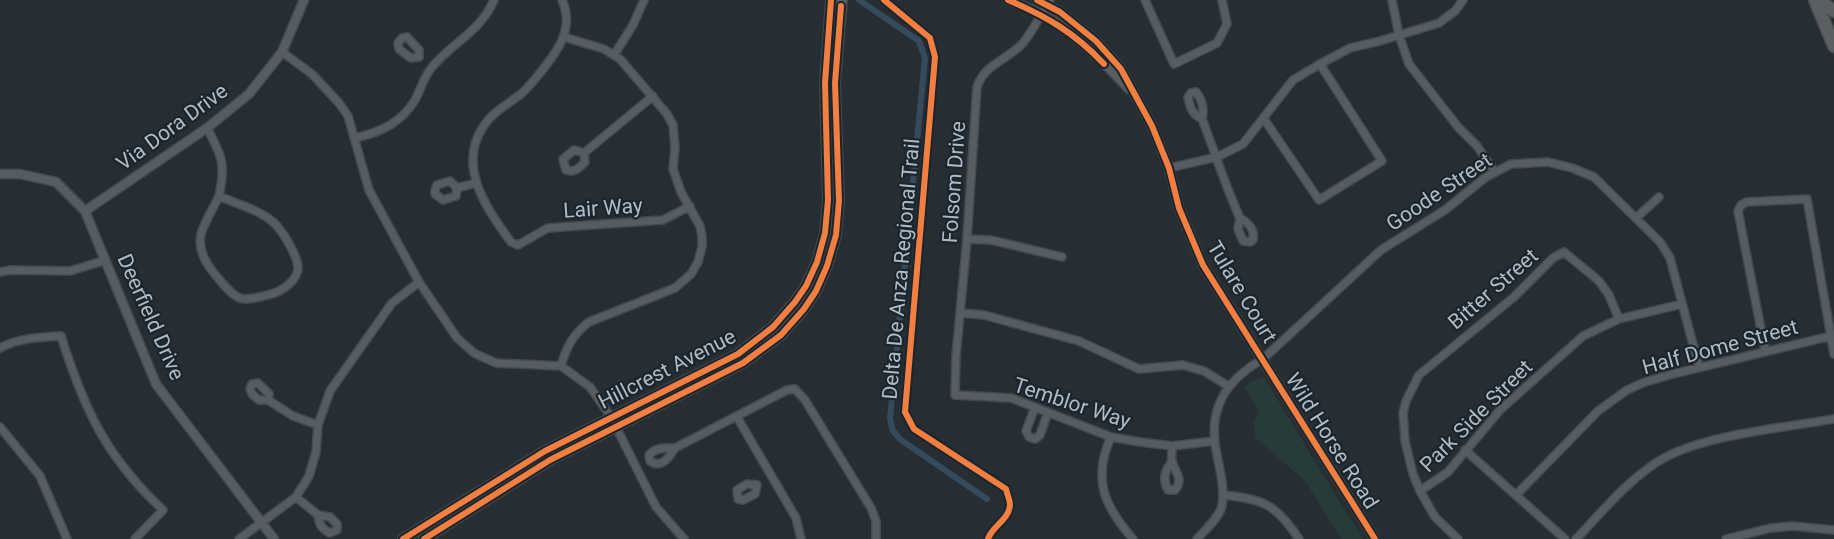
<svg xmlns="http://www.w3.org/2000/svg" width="1834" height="539" viewBox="0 0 1834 539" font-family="Roboto,sans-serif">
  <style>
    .green { fill: #273b39 }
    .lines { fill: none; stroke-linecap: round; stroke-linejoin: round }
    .canal { stroke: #354b5b; stroke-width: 6 }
    .minor-casing { stroke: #444a4e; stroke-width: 10 }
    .tertiary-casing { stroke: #444a4e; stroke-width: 11 }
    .secondary-casing { stroke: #444a4e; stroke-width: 12 }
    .motorway-casing { stroke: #444a4f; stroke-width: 15 }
    .minor { stroke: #575c61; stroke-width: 7 }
    .tertiary { stroke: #575c61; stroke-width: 8 }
    .secondary { stroke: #5a6066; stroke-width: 9 }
    .motorway { stroke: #5b5f62; stroke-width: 12 }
    .cycleway-casing { stroke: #1b252d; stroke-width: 10 }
    .cycleway { stroke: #f27e40; stroke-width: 6 }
    .labels { text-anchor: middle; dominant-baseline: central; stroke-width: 4.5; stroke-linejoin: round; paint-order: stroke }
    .street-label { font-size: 21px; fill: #b0bbc5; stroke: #1b252d }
  </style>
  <rect width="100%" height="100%" fill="#272e33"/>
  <path class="green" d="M1264,377L1342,506L1364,539H1341L1306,482L1255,437L1254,422L1259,411L1245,388L1250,382Z"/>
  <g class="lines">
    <path class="canal" d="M859,0L919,41L925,58L890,419L893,431L901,440L987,499"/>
    <defs>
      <path id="minor" d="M562,0C575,29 557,52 540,73C534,80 528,88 521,94C511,102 498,109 489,119C453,161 485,207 511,242L518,245L548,228L663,220L690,206
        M1050,0C1040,14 1033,33 1021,45C1006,60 984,65 977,87L967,239L956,356L955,395L1011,398L1111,437L1140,442L1172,446L1214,441
        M1145,0L1174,64L1217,43L1227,24L1222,0
        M1392,0L1399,35L1409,64L1458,127L1477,146L1495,172
        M407,37L419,50V57L411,58L399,49L398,43L402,38Z
        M282,52L312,74L339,103L348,116L369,190L419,282L457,338L474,353L496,363L561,366L590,387L611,417L656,507L684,539
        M614,55L633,25L644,0
        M1196,92C1203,101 1204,108 1202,119C1192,114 1190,108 1188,97L1191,93Z
        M1202,119C1215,152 1225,186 1240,218
        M1264,119L1319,200L1382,161L1320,64
        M207,128C222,156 226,164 219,196
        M355,138C381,132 401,123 415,100C421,89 424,76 432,67C453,42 480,32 494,0
        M574,150L584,153L585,162C579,168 575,173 566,170L563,159Z
        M584,153L653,96
        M1169,168L1217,157L1243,144L1293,80L1320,64L1350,48L1380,41L1439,23L1455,11L1463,0
        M450,181L457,188L456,196L443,200L435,194V190L437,185Z
        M457,188L476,183
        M219,196C236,204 258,209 273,222C282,230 296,253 298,266C299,279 283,291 271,294C262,296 249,301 240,298C229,294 221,281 213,272C205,262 198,248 201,234C205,221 213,209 219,196Z
        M1240,218C1249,223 1255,229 1253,240L1250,242L1243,241L1238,229Z
        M1636,218L1659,197
        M967,239L991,240L1062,257
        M0,272L11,270L70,271L106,260
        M960,313L984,315L1079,341L1139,369L1183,365L1204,371L1228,386
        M0,348C19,338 40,337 61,336C84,409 106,457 163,510L135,539
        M1765,350L1738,211L1741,205L1747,202L1807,199L1834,354
        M561,366C566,348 573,334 589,322L675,288L691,274L698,262L702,247V236L700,226L681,192L673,169L675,147L673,125L667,114L620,59L604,49L564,37
        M258,383L269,394L268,400H259L252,394L250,389L252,384Z
        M268,400L293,416L318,425
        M1035,407L1026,431L1029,437L1035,439L1040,435L1048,412
        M737,417L796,518L801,539
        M0,427L40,476L67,539
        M1111,437C1092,479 1104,506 1133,539
        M675,448C669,457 662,469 650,461L649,455C656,447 664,448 675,448L787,390L795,389L805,400L871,508L876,521V539
        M1465,450L1565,539
        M1172,461C1165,471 1162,478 1168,490H1175C1184,478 1175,473 1172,461C1171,457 1172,450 1172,446
        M747,484L757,485L755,494L743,500L738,499L737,490Z
        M1420,491L1448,472L1500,410L1583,336L1619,319L1682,304
        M1223,495C1263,499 1276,504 1299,539
        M1516,495L1598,411L1627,390L1645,382L1673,374L1831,336
        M296,497L318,515
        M318,515L330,517L337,524V530L330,533C322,529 319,525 318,515Z
        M239,539L296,497L309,476L316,452L318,425L330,391L392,303L419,282
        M1197,539C1205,530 1219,518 1222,506C1225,489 1220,471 1217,455C1207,411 1224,381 1263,359L1381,250L1445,210L1486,177L1511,164L1548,162L1572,168L1594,177L1660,242L1670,258L1699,367
        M1458,539L1435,517L1420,491L1413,474L1405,441L1404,425L1403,413L1406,401L1419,375L1514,297L1553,258L1564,252L1599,281L1609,295L1619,319
        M1576,539C1603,511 1630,477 1664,458C1709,434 1783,428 1834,419
        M1726,539L1771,528L1793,526L1834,530"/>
      <path id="tertiary" d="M1008,0C1018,4 1029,8 1039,13C1074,30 1102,61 1129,89
        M1037,0L1060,12L1096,41L1121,69L1152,126L1169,168L1179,208L1203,265L1375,539
        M0,174H20L56,182L85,211L156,384L274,539
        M85,211L207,128L249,94L282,52L304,0"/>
      <path id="secondary" d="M403,539L545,451L738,354L773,327L795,302L806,286L817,262L825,233L828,200L825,83L831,0
        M424,539L550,460L743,363L781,335L804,309L816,291L827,266L836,235L839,201L835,83L842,0"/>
      <path id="motorway" d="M1815,0L1834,46
        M1818,0L1834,11"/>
    </defs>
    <use href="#minor" class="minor-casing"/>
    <use href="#tertiary" class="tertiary-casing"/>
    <use href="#secondary" class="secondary-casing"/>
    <use href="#motorway" class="motorway-casing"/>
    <use href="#minor" class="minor"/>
    <use href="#tertiary" class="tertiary"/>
    <use href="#secondary" class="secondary"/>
    <use href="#motorway" class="motorway"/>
    <defs>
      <path id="cycleway" d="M884,0L930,38L935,57L905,412L914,429L1006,489C1007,494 1010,500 1010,505C1009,520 992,526 988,539
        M1008,0C1046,16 1075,33 1104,64
        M1037,0L1060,12L1096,41L1121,69L1152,126L1169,168L1179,208L1203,265L1375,539
        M403,539L545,451L738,354L773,327L795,302L806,286L817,262L825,233L828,200L825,83L831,0
        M424,539L550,460L743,363L781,335L804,309L816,291L827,266L836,235L839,201L835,83L841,6"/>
    </defs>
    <use href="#cycleway" class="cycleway-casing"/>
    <use href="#cycleway" class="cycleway"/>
  </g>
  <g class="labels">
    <g class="street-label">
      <text transform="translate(172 127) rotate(-36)">Via Dora Drive</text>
      <text transform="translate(954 182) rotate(-86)">Folsom Drive</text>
      <text transform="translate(1439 192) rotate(-34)">Goode Street</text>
      <text transform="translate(603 208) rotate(-4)">Lair Way</text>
      <text transform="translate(901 269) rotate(-85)">Delta De Anza Regional Trail</text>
      <text transform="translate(1493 289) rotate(-41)">Bitter Street</text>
      <text transform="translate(1242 292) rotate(59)">Tulare Court</text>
      <text transform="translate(151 317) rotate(66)">Deerfield Drive</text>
      <text transform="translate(1720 347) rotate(-15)">Half Dome Street</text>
      <text transform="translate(667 369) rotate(-27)">Hillcrest Avenue</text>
      <text transform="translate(1072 403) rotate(18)">Temblor Way</text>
      <text transform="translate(1476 416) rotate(-45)">Park Side Street</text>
      <text transform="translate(1332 441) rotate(58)">Wild Horse Road</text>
    </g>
  </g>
</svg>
